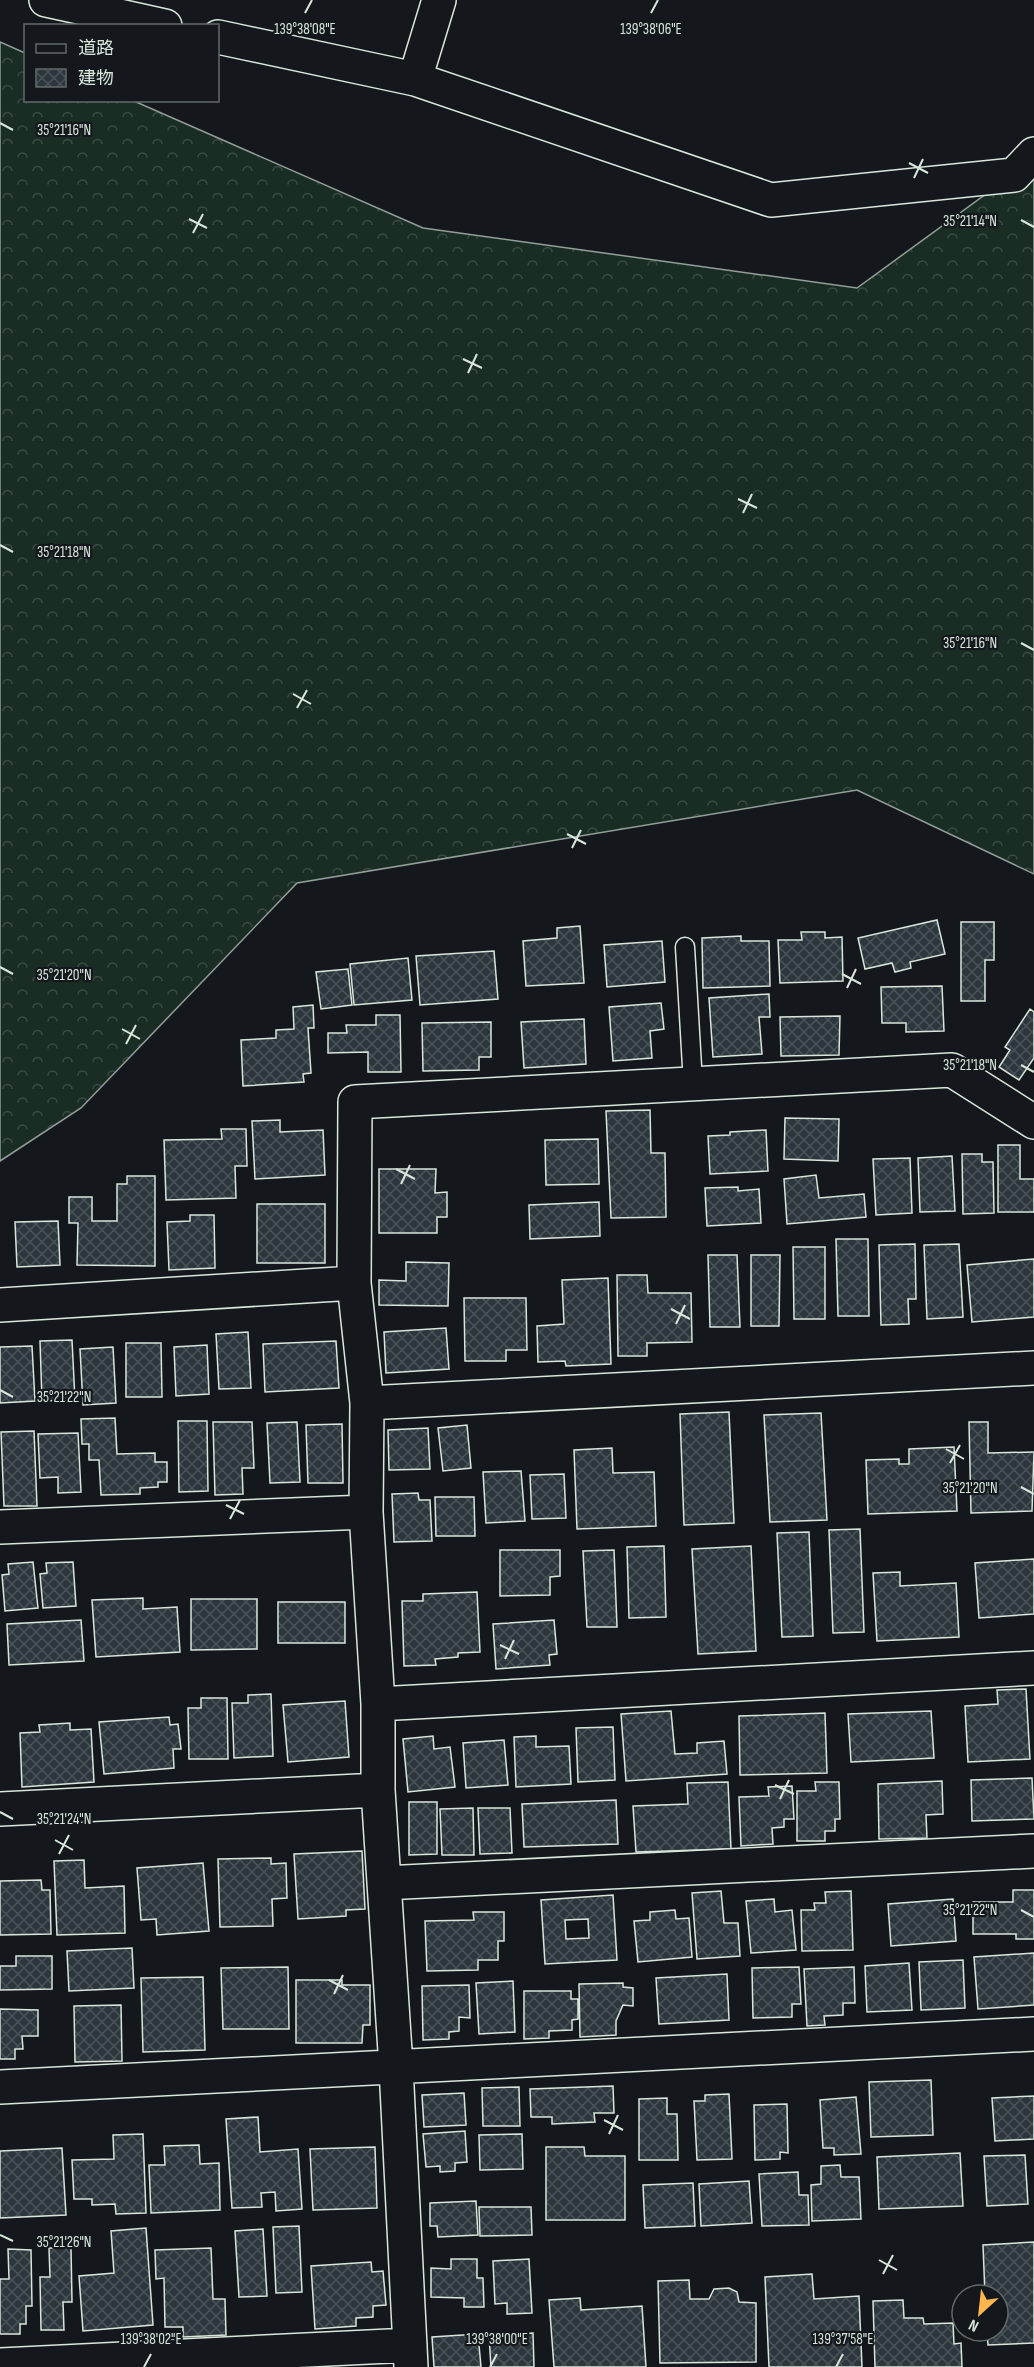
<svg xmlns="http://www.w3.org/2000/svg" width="1034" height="2367" viewBox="0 0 1034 2367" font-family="'Sofia Sans Condensed','Noto Sans JP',sans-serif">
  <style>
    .forest { fill: url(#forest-crowns); stroke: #939e99; stroke-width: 1.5 }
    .building { fill: url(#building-cross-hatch); stroke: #d8e6dc; stroke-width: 1.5; fill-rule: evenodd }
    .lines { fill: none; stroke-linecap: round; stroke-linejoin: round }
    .lane-casing { stroke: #d8e6dc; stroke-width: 21 }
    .street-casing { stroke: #d8e6dc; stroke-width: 36 }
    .lane { stroke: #14181c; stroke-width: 18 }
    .street { stroke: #14181c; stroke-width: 33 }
    .ticks { fill: none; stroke: #d8e6dc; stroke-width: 2 }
    .ticks-label { font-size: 15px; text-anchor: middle; fill: #d8e6dc; stroke: #14181c; stroke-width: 4.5; stroke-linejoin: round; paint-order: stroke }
  </style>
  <defs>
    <pattern id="forest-crowns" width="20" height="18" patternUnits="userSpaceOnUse" patternTransform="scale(1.5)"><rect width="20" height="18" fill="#1a2d24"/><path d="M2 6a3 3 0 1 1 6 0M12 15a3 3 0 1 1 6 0" fill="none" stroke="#3b4b43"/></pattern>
    <pattern id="building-cross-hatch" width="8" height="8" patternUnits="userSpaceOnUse" patternTransform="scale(1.5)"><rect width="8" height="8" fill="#2c363c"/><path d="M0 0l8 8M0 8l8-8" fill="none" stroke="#4a5358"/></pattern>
  </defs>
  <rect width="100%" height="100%" fill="#14181c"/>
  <path class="forest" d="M0,42L25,53L26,100L134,101L423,228L857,288L1034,159V874L857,790L297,883L81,1108L0,1161Z"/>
  <path class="building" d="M937,920L945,954L910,962L911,968L895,972L892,963L865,969L858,938Z
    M961,922H994V960H985V1001H961Z
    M580,926L584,983L526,986L523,941L557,938V928Z
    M801,932H825V938L842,937L843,981L780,983L778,940H802Z
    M741,936V941H769L770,986L703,988L702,938Z
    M662,941L665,982L607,987L604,945Z
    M494,951L498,999L420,1005L416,956Z
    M408,958L412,1000L354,1005L350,964Z
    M348,969L352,1005L321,1009L316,972Z
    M942,986L944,1031L906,1032V1023H882L881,987Z
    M769,994L770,1017H759L762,1054L713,1057L709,998Z
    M661,1003L664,1029L650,1031L652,1058L613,1061L609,1007Z
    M313,1005L314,1028H308L311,1073L303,1074L304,1082L243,1086L241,1040L276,1038V1030L294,1029L293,1007Z
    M1030,1009L1034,1012V1058L1019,1080L999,1067L1010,1050L1005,1047Z
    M376,1015H400L401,1072H368V1052L328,1053V1033H347L346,1025H376Z
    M840,1016L839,1055L781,1056L780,1017Z
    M584,1019L586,1064L524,1068L521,1022Z
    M491,1022V1057H479V1070L423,1071L422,1023Z
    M650,1110L651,1153H665L666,1217L611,1218L606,1111Z
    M785,1118L839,1119L838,1161L784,1159Z
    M280,1120V1132L323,1130L325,1175L255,1179L252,1121Z
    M221,1129H246L247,1166H235L236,1198L166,1200L164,1140L222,1139Z
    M766,1130L768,1171L710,1174L708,1136L730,1135V1132Z
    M598,1139L599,1184L546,1185L545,1140Z
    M998,1145H1020V1179H1034V1212H998Z
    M962,1154H982V1162H993L994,1213L963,1214Z
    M952,1156L955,1211L920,1212L918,1158Z
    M910,1158L912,1213L876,1215L873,1159Z
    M379,1169H436L435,1193L447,1192V1217H437V1233H379Z
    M816,1175L819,1198L864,1194L866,1217L787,1224L784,1179Z
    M127,1176H155V1266L77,1265L78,1223H69V1197H92V1221H117V1184H127Z
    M738,1187V1191L759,1189L761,1223L707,1226L705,1188Z
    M599,1202L600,1236L530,1239L529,1205Z
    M257,1204H325V1263H257Z
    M190,1215H214L215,1268L169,1270L167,1222L190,1221Z
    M58,1221L60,1265L17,1267L15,1222Z
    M836,1239H868L869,1316H838Z
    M915,1244L916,1299H908L909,1324L881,1325L879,1245Z
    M959,1244L963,1317L927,1319L924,1245Z
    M793,1247H825V1319H794Z
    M708,1255H737L740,1327H710Z
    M751,1255H780L779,1326H751Z
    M1034,1259V1317L972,1322L967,1265Z
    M406,1262L449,1263L448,1306L379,1305V1280L406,1281Z
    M617,1275H647L648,1293H691L692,1342L647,1343V1356H618Z
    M608,1278L611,1364L566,1366L565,1361L538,1362L537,1326L564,1324L562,1280Z
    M464,1298H526L527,1350H506V1361H465Z
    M446,1328L449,1369L386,1373L384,1332Z
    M248,1332L251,1388L219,1389L216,1334Z
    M72,1340L75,1400L42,1401L40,1341Z
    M336,1341L339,1388L265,1392L263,1344Z
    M126,1343H161L162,1397H126Z
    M207,1345L209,1394L176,1396L174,1347Z
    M32,1346L35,1401L0,1403V1347Z
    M113,1347L116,1403L83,1405L80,1349Z
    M729,1412L734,1523L684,1525L680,1414Z
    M821,1413L827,1520L770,1522L764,1415Z
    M115,1418L117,1454L155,1453V1462H167V1482H158V1487L140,1488V1494L101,1495L99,1460H89V1444H82L81,1419Z
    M178,1421H207L208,1491L179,1492Z
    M213,1422H252L254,1468H242L243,1494L215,1495Z
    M297,1422L300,1482L270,1483L267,1423Z
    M969,1422H988V1453L1034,1452L1032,1511L971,1513Z
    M342,1424L343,1483H308L306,1425Z
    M467,1425L471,1468L443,1471L438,1428Z
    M428,1428L430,1469L389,1470L388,1430Z
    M34,1431L37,1506H4L1,1432Z
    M78,1433L81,1492L58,1493V1477L40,1478L38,1434Z
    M954,1447L957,1511L868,1514L866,1460L899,1459V1464H909V1449Z
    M612,1448L613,1473L654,1472L656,1526L577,1529L574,1450Z
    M521,1471L525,1521L486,1523L483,1472Z
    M564,1474L566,1518L532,1519L530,1475Z
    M418,1493L419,1500H430L432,1541L394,1542L392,1494Z
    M435,1497H474L475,1536H436Z
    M860,1529L864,1632L833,1633L829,1530Z
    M809,1532L813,1636L782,1637L777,1533Z
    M664,1546L666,1617L629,1618L627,1547Z
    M751,1546L756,1651L698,1654L692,1549Z
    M500,1550H560V1576L550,1577V1595L500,1596Z
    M614,1550L617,1627H587L583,1551Z
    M1034,1559V1614L979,1618L975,1563Z
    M33,1562L38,1608L5,1611L2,1575L9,1574L8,1564Z
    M73,1562L76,1606L43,1608L40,1574L47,1573L46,1563Z
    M900,1572V1586L956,1583L959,1637L877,1641L873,1573Z
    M477,1592L480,1652L458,1653V1657L435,1659L436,1665L404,1666L402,1601H423V1594Z
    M143,1598V1609L177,1607L180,1652L96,1657L92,1600Z
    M191,1599H257V1649L191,1650Z
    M278,1602H345V1643H278Z
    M81,1620L84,1661L9,1665L7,1624Z
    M554,1620L557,1654L549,1655L550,1665L496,1669L493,1624Z
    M1026,1689L1030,1759L968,1762L965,1706L998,1704L997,1690Z
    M271,1694L273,1756L234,1758L232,1703H248V1695Z
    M201,1698H227L228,1759H189L188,1708H201Z
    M345,1701L349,1757L288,1762L283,1705Z
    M671,1711L675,1754L697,1753V1743L724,1741L727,1774L626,1781L621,1714Z
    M931,1711L934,1758L851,1762L848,1714Z
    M825,1713L827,1773L740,1775L739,1716Z
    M169,1717L170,1725L178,1724L181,1749H173L174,1768L104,1774L99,1722Z
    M70,1723V1730L91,1729L94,1782L22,1787L20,1733L40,1732L39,1725Z
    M613,1727L615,1780L578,1782L576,1728Z
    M433,1736L434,1749L450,1747L455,1787L408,1792L403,1739Z
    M536,1736V1747L569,1746L571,1784L516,1787L514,1737Z
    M504,1740L508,1785L466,1788L463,1743Z
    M1032,1778L1034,1819L972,1821L971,1780Z
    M942,1781L943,1814L926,1815L927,1838L879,1839L878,1784Z
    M728,1782L731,1849L636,1852L633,1806L688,1804L687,1783Z
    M815,1782H839L840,1819H835V1831H825V1841H797V1791H816Z
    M792,1786L794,1819H784V1827L772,1828L773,1844L741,1846L739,1797L769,1796L768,1787Z
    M616,1800L618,1844L524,1847L522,1804Z
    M409,1802H437V1854L409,1855Z
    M473,1808L474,1855H442L440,1809Z
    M478,1808H510L512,1853L480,1854Z
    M362,1851L365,1909L346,1910V1916L298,1919L294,1854Z
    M271,1858V1864L286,1863L287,1898L272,1899L273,1926L220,1927L218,1859Z
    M84,1860L85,1888L124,1886L125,1933L57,1935L54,1861Z
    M203,1863L209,1931L157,1935L156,1919L141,1920L137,1868Z
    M41,1880L42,1890H50L51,1934L0,1935V1881Z
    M1013,1890H1034V1939H1016V1934H973V1902H1013Z
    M721,1891L724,1923H738L740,1956L697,1959L692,1893Z
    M851,1891L853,1950L802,1951L801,1910H815L814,1903H826L825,1892Z
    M613,1895L617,1960L545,1964L541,1900ZM588,1919L589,1938L566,1939L565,1920Z
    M774,1899L775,1912L792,1910L796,1950L751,1953L746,1901Z
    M953,1899L956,1941L891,1946L888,1904Z
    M675,1910L676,1919L689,1918L692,1957L638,1962L634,1921L650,1920V1912Z
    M473,1912H504V1941H498V1960H478V1970L427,1971L425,1921L474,1920Z
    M132,1948L134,1988L69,1991L67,1951Z
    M1034,1953V2005L978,2009L974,1957Z
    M16,1956H52V1989L0,1990V1966H16Z
    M963,1960L965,2008L921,2010L919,1962Z
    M909,1963L912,2010L867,2012L865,1966Z
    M288,1967L289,2029H223L221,1968Z
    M799,1967L801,2004H792V2017L753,2018L752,1968Z
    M854,1967L855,2003H843V2015L824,2016L825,2025L807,2026L804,1969Z
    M727,1974L729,2020L659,2024L656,1978Z
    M203,1977L205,2050L143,2052L141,1978Z
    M296,1980H342V1985H370V2025H363L362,2043H296Z
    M513,1981L515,2032L479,2034L476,1983Z
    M623,1983V1987L633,1988V2006L623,2005L616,2021V2035L580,2037L579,1984Z
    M469,1985L470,2018L459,2017V2031L449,2032V2039L423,2040L422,1986Z
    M524,1991H571V1999H578V2019L572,2020V2030L549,2031V2038L524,2039Z
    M121,2005L122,2061L75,2062L74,2006Z
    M0,2009L38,2010V2036H22L23,2049H15V2059H0Z
    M931,2080L933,2135L871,2137L869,2082Z
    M613,2086L614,2113H594L595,2122L552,2124V2117H531L530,2089Z
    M519,2087L520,2126H483L482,2088Z
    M464,2093L466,2125L424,2127L422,2095Z
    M729,2094L732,2159L697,2160L694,2101H705V2095Z
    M1034,2096V2139L995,2141L992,2098Z
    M856,2097L861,2154L834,2155V2148H823L820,2100Z
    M667,2098V2114H677L678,2160H639V2099Z
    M787,2104L788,2153L780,2152V2159L755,2160L754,2105Z
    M258,2117L260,2152L298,2149L302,2209L276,2211L275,2192L261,2193L262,2207L232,2208L226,2119Z
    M465,2131L467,2162L455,2163V2171L440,2172V2166L426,2167L423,2134Z
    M143,2134L146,2213L116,2214L115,2204L92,2205V2199H74L72,2160L114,2159L113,2135Z
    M522,2134L523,2169L480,2170L479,2135Z
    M199,2145L200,2164L219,2163L220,2210L151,2213L149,2165H165L164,2146Z
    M375,2147L377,2208L313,2210L310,2149Z
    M546,2147H584L585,2156H625V2220H546Z
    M62,2148L66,2215L0,2218V2151Z
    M960,2153L963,2206L879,2209L877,2157Z
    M1025,2155L1028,2204L987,2206L984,2156Z
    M840,2165L841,2177H859L861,2219L812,2221L811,2185L821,2184V2166Z
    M798,2172L799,2195H808L809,2225L762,2226L759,2174Z
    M749,2181L752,2223L701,2226L699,2184Z
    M693,2183L695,2226L645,2228L643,2185Z
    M476,2201L478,2235L438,2237L437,2226H430V2203Z
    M479,2207H531L532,2235L480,2236Z
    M299,2226L302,2292L276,2293L273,2227Z
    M146,2228L153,2325L83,2331L79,2276L114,2273L111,2231Z
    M263,2229L267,2296L239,2297L235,2231Z
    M1034,2242V2343L988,2345L987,2331H998V2295H985L983,2245Z
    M49,2248H71L72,2302H63L64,2330H41L40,2277H50Z
    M211,2248L213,2299H225L226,2335L183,2337V2327H165L164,2278L156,2279L155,2250Z
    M8,2249L31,2250L32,2306H26V2324H20V2334H0V2279H9Z
    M451,2259H477V2278H483L484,2307H464V2298L431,2297V2268L451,2269Z
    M529,2259L532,2313L507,2314V2303L495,2304L493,2261Z
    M371,2262L372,2272L383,2271L386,2305L373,2306V2317L356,2318V2326L315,2329L311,2266Z
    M812,2274L814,2299L859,2296L862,2367H769L765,2277Z
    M689,2280L690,2299H709L714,2289L729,2288L737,2292L739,2302L756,2303V2362L660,2363L658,2281Z
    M580,2298L581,2310L642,2306L646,2367H554L549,2300Z
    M903,2300L904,2318H923L924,2324L953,2323L954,2344L961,2343L962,2367H875L873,2301Z
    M533,2333L534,2367H491L489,2336Z
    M478,2334L481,2367H434L432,2337Z"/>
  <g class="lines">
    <defs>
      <path id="lane" d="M685,947L693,1084"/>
      <path id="street" d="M46,0L165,26
        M218,37L415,79L771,200L1014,175L1034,154
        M415,79L439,0
        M0,1305L354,1283
        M367,1403L1034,1368
        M0,1527L366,1512
        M378,1704L1034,1668
        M0,1809L378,1790
        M384,1883L1034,1851
        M0,2087L1034,2034
        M0,2365L410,2345
        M411,2367L396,2067L378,1790V1704L366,1512L367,1403L354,1283L355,1102L952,1070L1034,1122"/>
    </defs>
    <use href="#lane" class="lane-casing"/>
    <use href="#street" class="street-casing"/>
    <use href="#lane" class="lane"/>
    <use href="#street" class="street"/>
  </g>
  <path class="ticks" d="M305,13L312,0M651,13L658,0M0,123L13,130M909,163L928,173M914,178L923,159M189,219L207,228M1021,220L1034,227M193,233L203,214M463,359L482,368M468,373L477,354M738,499L757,508M743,513L752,494M0,545L13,552M1021,643L1034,650M293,694L311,704M297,708L307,690M567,834L586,844M572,848L581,830M0,967L13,974M842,974L861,984M847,988L856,969M122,1029L140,1039M126,1044L136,1025M1021,1065L1034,1072M396,1169L415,1179M401,1184L410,1165M671,1309L690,1319M676,1324L685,1305M0,1390L13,1397M946,1449L964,1459M950,1463L960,1445M1021,1487L1034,1494M226,1505L244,1514M230,1519L240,1500M500,1645L519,1654M505,1659L514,1640M775,1785L794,1794M780,1799L789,1780M0,1812L13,1819M55,1840L73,1850M59,1854L69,1835M1021,1910L1034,1917M329,1980L348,1990M334,1994L343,1975M604,2120L623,2130M609,2134L618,2115M0,2235L13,2241M879,2260L897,2270M883,2274L893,2255M144,2367L151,2354M490,2367L497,2354M836,2367L843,2354"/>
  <g class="ticks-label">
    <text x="305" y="34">139°38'08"E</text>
    <text x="651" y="34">139°38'06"E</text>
    <text x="64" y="135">35°21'16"N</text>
    <text x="970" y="226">35°21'14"N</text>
    <text x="64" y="557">35°21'18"N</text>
    <text x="970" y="648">35°21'16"N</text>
    <text x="64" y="980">35°21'20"N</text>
    <text x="970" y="1070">35°21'18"N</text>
    <text x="64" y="1402">35°21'22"N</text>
    <text x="970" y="1493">35°21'20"N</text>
    <text x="64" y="1824">35°21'24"N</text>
    <text x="970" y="1915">35°21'22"N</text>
    <text x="64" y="2247">35°21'26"N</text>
    <text x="151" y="2344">139°38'02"E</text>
    <text x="497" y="2344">139°38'00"E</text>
    <text x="843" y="2344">139°37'58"E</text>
  </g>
  <rect x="24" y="24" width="195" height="78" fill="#14181c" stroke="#626a69" stroke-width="1.5"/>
  <rect x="36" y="44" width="30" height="9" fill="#14181c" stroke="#626a69" stroke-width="1.5"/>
  <text x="78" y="54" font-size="18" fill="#d8e6dc">道路</text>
  <rect x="36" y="69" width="30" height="18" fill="url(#building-cross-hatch)" stroke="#626a69" stroke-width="1.5"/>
  <text x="78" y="84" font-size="18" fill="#d8e6dc">建物</text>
  <g transform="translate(980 2313) rotate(207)"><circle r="28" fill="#14181c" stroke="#626a69" stroke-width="1.5"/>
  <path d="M0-4.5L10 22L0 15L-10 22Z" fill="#ffb74d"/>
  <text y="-9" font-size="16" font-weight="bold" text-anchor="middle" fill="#d8e6dc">N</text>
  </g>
</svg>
